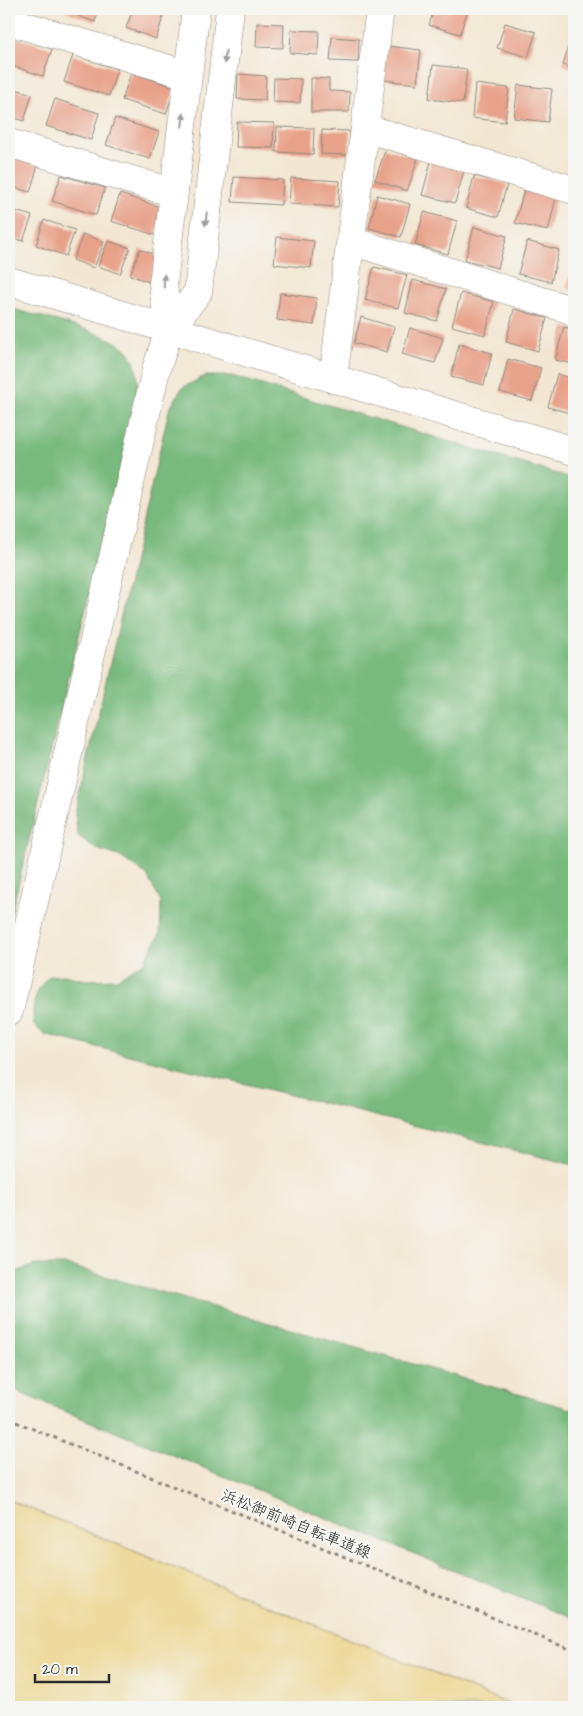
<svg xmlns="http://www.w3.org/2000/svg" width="583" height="1716" viewBox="0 0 583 1716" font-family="'Architects Daughter','Klee One',sans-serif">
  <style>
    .forest { fill: #78ba7d; stroke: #527254 }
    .sand { fill: #eeda9e; stroke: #8c8264 }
    .building { fill: #e8a28a }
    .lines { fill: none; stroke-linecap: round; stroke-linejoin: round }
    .minor-casing { stroke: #8f897f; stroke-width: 29 }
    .path { stroke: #8f897f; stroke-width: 3; stroke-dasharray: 4 4; stroke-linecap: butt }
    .minor { stroke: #fff; stroke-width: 28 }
    .oneway { fill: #a0a0a0 }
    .labels { text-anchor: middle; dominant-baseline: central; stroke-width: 5; stroke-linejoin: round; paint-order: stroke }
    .street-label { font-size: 16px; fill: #2b2b2b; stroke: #f6f6f2 }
  </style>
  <rect width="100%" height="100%" fill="#f6f6f2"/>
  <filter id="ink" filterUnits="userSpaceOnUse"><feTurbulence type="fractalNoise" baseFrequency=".02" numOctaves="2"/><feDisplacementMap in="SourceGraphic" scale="10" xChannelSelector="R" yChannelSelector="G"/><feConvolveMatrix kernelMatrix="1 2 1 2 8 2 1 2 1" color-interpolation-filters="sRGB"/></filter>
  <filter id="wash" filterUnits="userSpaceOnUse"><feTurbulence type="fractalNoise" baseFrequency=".0096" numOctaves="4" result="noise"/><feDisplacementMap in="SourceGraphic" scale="20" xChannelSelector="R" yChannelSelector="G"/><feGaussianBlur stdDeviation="1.12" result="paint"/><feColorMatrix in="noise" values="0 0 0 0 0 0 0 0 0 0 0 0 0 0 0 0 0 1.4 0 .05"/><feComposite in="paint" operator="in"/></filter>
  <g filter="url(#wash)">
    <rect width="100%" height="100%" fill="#f3e7d3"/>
    <path class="forest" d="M9,308C33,315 114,333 128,351C140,367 138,384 136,403L9,922Z
      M205,376H232L574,479V1165L44,1034L34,1025C31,1005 35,991 49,976L64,975L85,980L117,979L144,962L160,934L161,902L146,874L119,856L96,849L78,836L75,814L169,410L182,388Z
      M34,1265H66L574,1410V1619L20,1393L9,1382V1275Z"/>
    <path class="sand" d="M9,1500L516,1707H9Z"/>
    <g id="blocks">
      <path class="building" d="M66,9H99L95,22L65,11Z
        M133,9H159L165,11L156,39L126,28Z
        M434,9H468L460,34L429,25Z
        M257,23L284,24L283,48L256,47Z
        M505,23L536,32L528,57L497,48Z
        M291,30L319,31L318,55L290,53Z
        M9,35L52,49L43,76L9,65Z
        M332,37L359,39L358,62L330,61Z
        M570,40L574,41V69L563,65Z
        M387,46L421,50L417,84L383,80Z
        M73,55L117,69L109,96L64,82Z
        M433,65L467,69L463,103L429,99Z
        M131,73L175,87L166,114L122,100Z
        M238,74L266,76L265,100L237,99Z
        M274,78L301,79L300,103L273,102Z
        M311,78L329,79V91L350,92L349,112H311Z
        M475,84L509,88L505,122L472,118Z
        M518,85L552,89L548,122L514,118Z
        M9,87L32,94L24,121L9,116Z
        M55,99L99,113L91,140L46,126Z
        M115,118L159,132L150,159L106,145Z
        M237,122L274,123L273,148L236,147Z
        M277,127L314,128L313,154L276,152Z
        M322,130L350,131L349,155L321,154Z
        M386,148L418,159L407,191L375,180Z
        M9,156L38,165L30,192L9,186Z
        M431,162L464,171L455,203L422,195Z
        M61,175L105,188L96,215L52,201Z
        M474,176L507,184L498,217L466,208Z
        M234,177L283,180L281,205L232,202Z
        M291,178L340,181L338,207L289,204Z
        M524,190L556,198L548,231L515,223Z
        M120,194L164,208L155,235L111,221Z
        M377,195L410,204L401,237L369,228Z
        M9,209L32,216L23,241L9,237Z
        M424,212L457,221L448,254L415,245Z
        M44,220L75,230L66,256L36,245Z
        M474,227L507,236L498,268L465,260Z
        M83,234L104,242L94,268L73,260Z
        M277,237L314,241L311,268L274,264Z
        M108,241L130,248L120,274L98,266Z
        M527,241L559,250L551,282L518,274Z
        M140,249L161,257L152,283L130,275Z
        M574,260V290L566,288Z
        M374,267L407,275L398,308L365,300Z
        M413,280L446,289L437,321L405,313Z
        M280,293L317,298L314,325L277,320Z
        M461,293L494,302L485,335L452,326Z
        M514,309L547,318L538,351L506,342Z
        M361,317L394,327L387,352L354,343Z
        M564,327L574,329V364L555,360Z
        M410,328L443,338L435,363L402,354Z
        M459,344L492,353L484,385L451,377Z
        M508,359L541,368L532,401L500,392Z
        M557,374L574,379V414L548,407Z"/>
    </g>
  </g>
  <g filter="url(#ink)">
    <use href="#blocks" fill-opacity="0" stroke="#8f897f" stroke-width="1"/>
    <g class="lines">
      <defs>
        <path id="minor" d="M9,21L188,75
          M365,128L574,190
          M9,143L174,193
          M351,241L574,311
          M9,281L574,451
          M169,330L163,284L196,9
          M333,379L380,9
          M9,1011L156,370L169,330L198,292L230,9"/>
      </defs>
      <use href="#minor" class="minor-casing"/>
      <path class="path" d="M9,1419L574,1651"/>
      <use href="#minor" class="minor"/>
    </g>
    <defs><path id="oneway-solid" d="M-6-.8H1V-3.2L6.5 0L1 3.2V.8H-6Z" transform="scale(1.25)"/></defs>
    <g class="oneway">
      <use href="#oneway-solid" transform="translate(225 57) rotate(97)"/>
      <use href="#oneway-solid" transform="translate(183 120) rotate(-83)"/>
      <use href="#oneway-solid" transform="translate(206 219) rotate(97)"/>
      <use href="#oneway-solid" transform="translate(164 281) rotate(-88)"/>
    </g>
  </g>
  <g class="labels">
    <g class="street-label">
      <text transform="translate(296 1524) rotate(22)">浜松御前崎自転車道線</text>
    </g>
  </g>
  <rect width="583" height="1716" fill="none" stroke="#f6f6f2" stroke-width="30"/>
  <path d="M35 1674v8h74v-8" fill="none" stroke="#2b2b2b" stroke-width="2.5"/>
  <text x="42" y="1674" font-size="15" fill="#2b2b2b" stroke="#f6f6f2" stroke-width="4" paint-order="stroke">20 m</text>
</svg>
